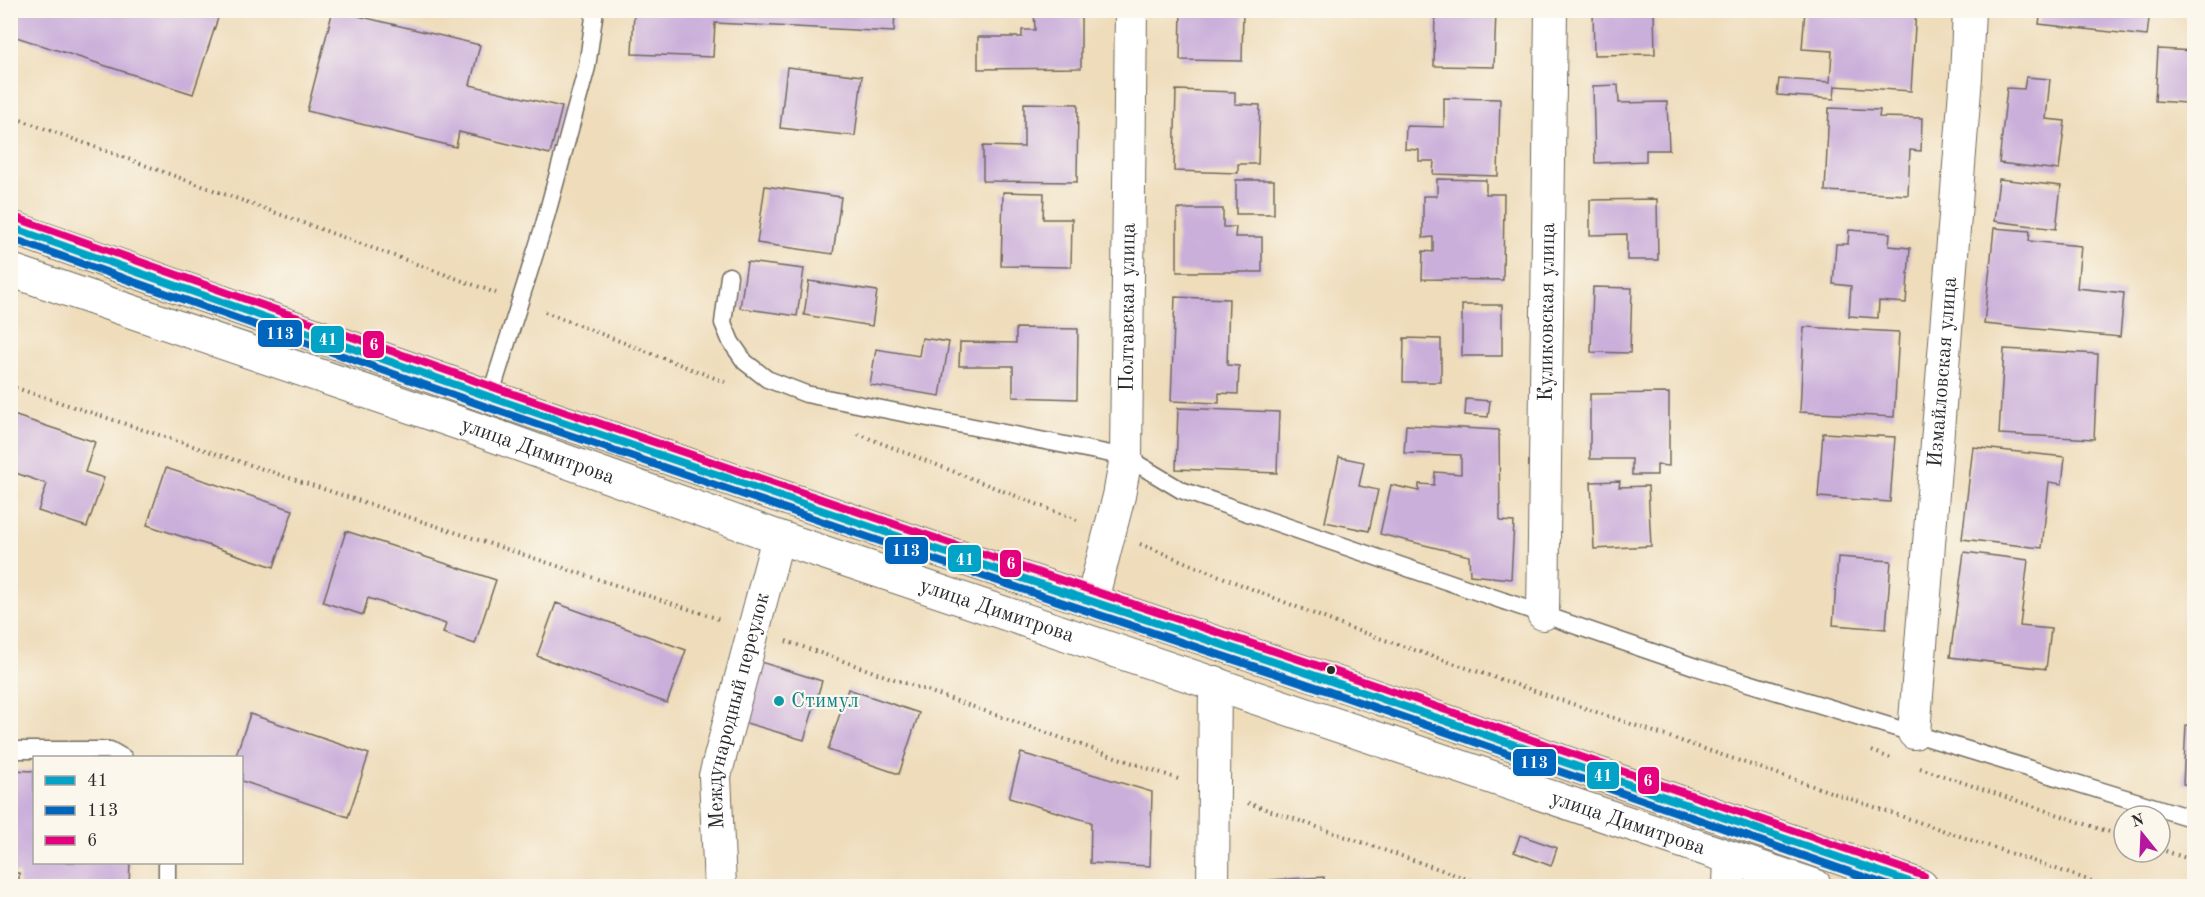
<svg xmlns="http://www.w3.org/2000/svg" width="2205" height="897" viewBox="0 0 2205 897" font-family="'Old Standard TT',serif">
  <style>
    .building { fill: #caafda }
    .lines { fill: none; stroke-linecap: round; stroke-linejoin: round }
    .lane-casing { stroke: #6f695d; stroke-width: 19 }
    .street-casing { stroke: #6f695d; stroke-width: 34 }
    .secondary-casing { stroke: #6f695d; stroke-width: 35 }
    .path { stroke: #6f695d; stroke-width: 4; stroke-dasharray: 1.5 4.5; stroke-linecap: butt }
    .lane { stroke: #fff; stroke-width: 16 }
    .street { stroke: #fff; stroke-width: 32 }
    .secondary { stroke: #fff; stroke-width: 33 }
    .bus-1-casing { stroke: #fbf7ec; stroke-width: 12 }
    .bus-2-casing { stroke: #fbf7ec; stroke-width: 12 }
    .bus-3-casing { stroke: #fbf7ec; stroke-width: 12 }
    .bus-1 { stroke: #02a3c6; stroke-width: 8 }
    .bus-2 { stroke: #0065bd; stroke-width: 8 }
    .bus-3 { stroke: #e5007d; stroke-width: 8 }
    .bus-dot { fill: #2b2b2b; stroke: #fbf7ec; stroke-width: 2 }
    .culture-dot { fill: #0f9aa8; stroke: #fbf7ec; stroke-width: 2 }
    .labels { text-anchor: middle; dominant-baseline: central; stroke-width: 4.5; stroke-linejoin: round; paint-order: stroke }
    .street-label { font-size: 21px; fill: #2b2b2b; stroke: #fbf7ec }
    .culture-label { font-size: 21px; fill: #0d838f; stroke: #fbf7ec; text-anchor: start }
    .line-badge { stroke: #fbf7ec; stroke-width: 2 }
    .badge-label { font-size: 16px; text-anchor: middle; font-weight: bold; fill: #fff }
  </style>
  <rect width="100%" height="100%" fill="#fbf7ec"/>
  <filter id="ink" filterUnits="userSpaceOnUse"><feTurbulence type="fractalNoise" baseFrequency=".0167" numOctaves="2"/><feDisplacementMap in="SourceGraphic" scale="12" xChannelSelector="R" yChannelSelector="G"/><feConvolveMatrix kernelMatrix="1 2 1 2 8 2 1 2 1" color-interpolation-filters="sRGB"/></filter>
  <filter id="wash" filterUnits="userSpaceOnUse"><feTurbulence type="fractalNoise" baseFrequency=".008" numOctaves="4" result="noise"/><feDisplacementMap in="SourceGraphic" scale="24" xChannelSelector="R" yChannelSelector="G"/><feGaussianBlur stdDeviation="1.35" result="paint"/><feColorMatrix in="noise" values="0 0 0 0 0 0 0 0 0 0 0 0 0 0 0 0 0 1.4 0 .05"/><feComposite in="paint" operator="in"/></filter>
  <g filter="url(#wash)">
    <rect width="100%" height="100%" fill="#eedcba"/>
    <g id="blocks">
      <path class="building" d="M10,10H197L218,18L193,94L10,35Z
        M333,10L480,45L470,85L562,107L550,154L459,132L456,147L307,111Z
        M634,10H895L894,32L715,23L713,57L632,54Z
        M1034,10H1081V68L978,69V37H1022V30H1035Z
        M1181,10H1243L1242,61L1180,60Z
        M1435,10H1496L1494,67L1434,66Z
        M1593,10H1654L1655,54L1594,55Z
        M1805,10L1871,13L1872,10H1916L1911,91L1835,86L1834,99L1777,95L1779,79L1830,82L1832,51L1802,49Z
        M2013,10H2150L2147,36L2039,24L2040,17L2013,14Z
        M2158,49L2194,51V90H2187L2186,103L2155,101Z
        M787,67L862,76L855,136L780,128Z
        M2026,77L2050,79L2046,119L2065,121L2059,170L1999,163L2007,88L2024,89Z
        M1618,85L1619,103L1667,102L1669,150H1646V161L1595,163L1593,86Z
        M1176,90L1235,92V104L1260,105L1258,164H1238V173L1174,171Z
        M1444,98L1500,99L1498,176L1433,174L1434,161H1419V150L1405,149L1406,126L1444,127Z
        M1024,103L1078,104L1077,182L983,181V146L1024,147Z
        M1829,108L1880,110L1879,117L1922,118L1921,151L1910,150L1908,195L1825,191Z
        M1437,179L1486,180V194H1504L1503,280L1422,279L1423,251L1433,252V237L1423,238V196H1437Z
        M1999,179L2061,186L2056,229L1994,221Z
        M1236,180H1274V214H1236Z
        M765,186L841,197L833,254L757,243Z
        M1003,192L1044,193L1043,219H1072L1071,267L1001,266Z
        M1657,199L1658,260H1627V234L1590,235V200Z
        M1177,209H1223V227H1236L1235,237H1262V272H1177Z
        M1994,228L2030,231L2029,241L2081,246L2077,288L2124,293L2120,337L1984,324Z
        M1849,230L1890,233L1889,246L1910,248L1906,303L1879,301L1878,318L1849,316L1851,286L1833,284L1836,244H1848Z
        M747,262L804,269L797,316L740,308Z
        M809,281L877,291L872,326L804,315Z
        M1593,287L1632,288L1630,353L1591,352Z
        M1175,297L1229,299L1227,365L1239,366L1238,394L1219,393V403L1171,401Z
        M1462,305H1502V356H1462Z
        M1804,327L1899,332L1894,417L1800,412Z
        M1016,328L1078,329L1077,399L1013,397V366H959L960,342L1016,343Z
        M922,338L949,342L940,396L870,385L876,349L919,356Z
        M1404,338L1441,339V382H1403Z
        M2004,349L2098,354L2094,439L1999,434Z
        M1669,393V466L1657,465V475H1632V459H1590V394Z
        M1466,399L1490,401L1488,417L1465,415Z
        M1178,408L1279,412L1277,473L1176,469Z
        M10,414L95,442L85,472L104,478L87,527L38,511L47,484L10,471Z
        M1406,425L1499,430L1500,521L1514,522L1511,579L1470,575L1469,556L1380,534L1391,485L1419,491V484L1434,485L1435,472L1461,474V455L1404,453Z
        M1823,433L1895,437L1890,502L1818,497Z
        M1973,447L2065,457L2062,484L2049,482L2042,548L1962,539Z
        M1339,457L1364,462L1359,486L1378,490L1369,531L1325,522Z
        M166,468L293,510L274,567L147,525Z
        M1620,481L1619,487L1648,486L1651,546L1594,549L1591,482Z
        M346,531L496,580L475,644L443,633L446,624L368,598L363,615L323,602Z
        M1964,552L2028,560L2020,626L2051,629L2046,669L1950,657Z
        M1838,557L1891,561L1886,629L1833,625Z
        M556,603L686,650L667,703L537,656Z
        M754,660L822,681L804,740L736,720Z
        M848,689L919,713L899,774L828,750Z
        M250,714L369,754L348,817L242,781V758H235Z
        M2186,725L2194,726V785L2183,784Z
        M1021,753L1152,792L1150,866L1090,863L1091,822L1009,798Z
        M10,770L34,771V862H130L129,886H19V873H10Z
        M1520,835L1557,848L1551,866L1514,852Z
        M1324,877V886H1270V880Z"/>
    </g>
  </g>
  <g filter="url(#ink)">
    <use href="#blocks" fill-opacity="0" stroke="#6f695d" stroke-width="1.5"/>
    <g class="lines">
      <defs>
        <path id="lane" d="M729,276L723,323L731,342L745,362L767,379L806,394L1126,457L1181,490L1696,667L2194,819
          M488,403L543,228L587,67L595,10
          M10,750H110L124,758
          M167,886V862"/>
        <g id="street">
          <path id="s1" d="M1092,600L1119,496L1126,457L1131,10"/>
          <path id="s2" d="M1543,614L1551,10"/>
          <path id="s3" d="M1914,733L1966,77L1969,10"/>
          <path id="s4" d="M720,886L715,776L778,537"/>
          <path d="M1213,886L1215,682"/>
          <path d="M1729,886L1730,858"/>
        </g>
        <g id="secondary">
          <path d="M10,227L490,397L938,550L1322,678L1921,886"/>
          <path id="s5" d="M10,270L476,429L778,537L1815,886"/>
        </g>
      </defs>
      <use href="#lane" class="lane-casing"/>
      <use href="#street" class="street-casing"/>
      <use href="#secondary" class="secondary-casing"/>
      <path class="path" d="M10,116L496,293
        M545,312L725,382
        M10,386L722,620
        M858,434L1077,520
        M1140,544L1344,626L2106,886
        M786,641L1181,780
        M1872,751L1890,758
        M1920,768L2124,837
        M1248,803L1488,886
        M2160,849L2194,861"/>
      <use href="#lane" class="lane"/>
      <use href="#street" class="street"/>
      <use href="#secondary" class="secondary"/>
      <defs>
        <path id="bus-1" d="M10,227L490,397L938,550L1322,678L1921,886"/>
        <path id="bus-2" d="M10,238L487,407L935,560L1319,688L1890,886"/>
        <path id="bus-3" d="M14,217L493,387L941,540L1325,668L1924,876"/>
      </defs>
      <use href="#bus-1" class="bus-1-casing"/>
      <use href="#bus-2" class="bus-2-casing"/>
      <use href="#bus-3" class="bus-3-casing"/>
      <use href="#bus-1" class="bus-1"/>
      <use href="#bus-2" class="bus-2"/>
      <use href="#bus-3" class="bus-3"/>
    </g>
  </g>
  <circle class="bus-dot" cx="1331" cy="670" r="5"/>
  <circle class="culture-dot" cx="779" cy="701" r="6"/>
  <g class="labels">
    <g class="street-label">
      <text stroke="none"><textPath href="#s1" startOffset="297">Полтавская улица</textPath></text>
      <text stroke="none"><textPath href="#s2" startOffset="302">Куликовская улица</textPath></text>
      <text stroke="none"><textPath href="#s3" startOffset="362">Измайловская улица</textPath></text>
      <text stroke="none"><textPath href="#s5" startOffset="558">улица Димитрова</textPath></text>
      <text stroke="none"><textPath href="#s5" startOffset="1044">улица Димитрова</textPath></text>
      <text stroke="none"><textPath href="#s4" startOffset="178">Международный переулок</textPath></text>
      <text stroke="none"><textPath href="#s5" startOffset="1710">улица Димитрова</textPath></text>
    </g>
    <g class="culture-label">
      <text x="791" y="701">Стимул</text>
    </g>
  </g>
  <g class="line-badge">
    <rect x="257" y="319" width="46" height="29" rx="6" fill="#0065bd"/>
    <rect x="310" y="325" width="35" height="29" rx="6" fill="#02a3c6"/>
    <rect x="362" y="330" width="23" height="29" rx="6" fill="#e5007d"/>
    <rect x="884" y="536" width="45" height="29" rx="6" fill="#0065bd"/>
    <rect x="947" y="544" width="35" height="29" rx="6" fill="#02a3c6"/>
    <rect x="999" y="549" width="23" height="29" rx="6" fill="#e5007d"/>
    <rect x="1512" y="748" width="45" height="29" rx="6" fill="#0065bd"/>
    <rect x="1586" y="761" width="34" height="29" rx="6" fill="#02a3c6"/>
    <rect x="1637" y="766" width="23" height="29" rx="6" fill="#e5007d"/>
  </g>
  <g class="badge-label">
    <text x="280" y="339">113</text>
    <text x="328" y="345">41</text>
    <text x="374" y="350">6</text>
    <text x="906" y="556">113</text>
    <text x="965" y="565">41</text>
    <text x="1011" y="569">6</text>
    <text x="1534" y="768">113</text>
    <text x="1603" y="781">41</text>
    <text x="1648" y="786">6</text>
  </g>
  <rect width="2205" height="897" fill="none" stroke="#fbf7ec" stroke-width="36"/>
  <rect x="33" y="756" width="210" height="108" fill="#fbf7ec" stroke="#a8a59f" stroke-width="1.5"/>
  <rect x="45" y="776" width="30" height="9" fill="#02a3c6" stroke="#a8a59f" stroke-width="1.5"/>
  <text x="87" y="786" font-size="18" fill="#2b2b2b">41</text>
  <rect x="45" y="806" width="30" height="9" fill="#0065bd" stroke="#a8a59f" stroke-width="1.5"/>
  <text x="87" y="816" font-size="18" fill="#2b2b2b">113</text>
  <rect x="45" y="836" width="30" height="9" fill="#e5007d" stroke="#a8a59f" stroke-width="1.5"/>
  <text x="87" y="846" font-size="18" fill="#2b2b2b">6</text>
  <g transform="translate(2142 834) rotate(342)"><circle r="28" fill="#fbf7ec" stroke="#a8a59f" stroke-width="1.5"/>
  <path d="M0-4.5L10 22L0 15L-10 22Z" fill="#b5179e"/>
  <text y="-9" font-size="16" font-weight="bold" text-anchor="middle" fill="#2b2b2b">N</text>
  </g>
</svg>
